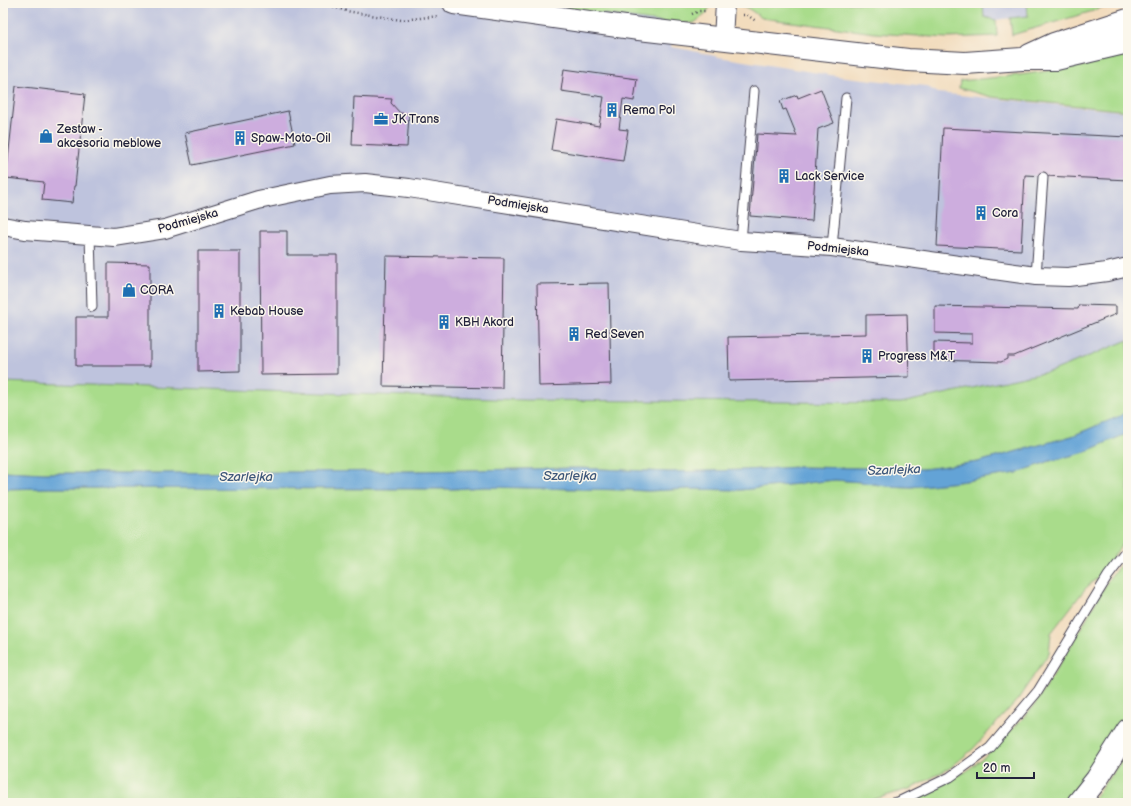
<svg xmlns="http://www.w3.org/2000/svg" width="1131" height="806" viewBox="0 0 1131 806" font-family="'Balsamiq Sans',sans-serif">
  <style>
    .industrial { fill: #bec3dd }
    .green { fill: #a9dc8b; stroke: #667f63 }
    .water { fill: #63a3d6; stroke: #426288 }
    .building { fill: #cdadde }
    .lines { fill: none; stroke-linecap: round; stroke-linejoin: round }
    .service-casing { stroke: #413e4e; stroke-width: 11 }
    .minor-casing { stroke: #413e4e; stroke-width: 20 }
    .primary-casing { stroke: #413e4e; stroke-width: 24 }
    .motorway-casing { stroke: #413e4e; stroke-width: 24 }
    .path { stroke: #413e4e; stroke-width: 2.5; stroke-dasharray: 1 3; stroke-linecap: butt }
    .service { stroke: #fff; stroke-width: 9 }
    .minor { stroke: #fff; stroke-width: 18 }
    .primary { stroke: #fff; stroke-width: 22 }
    .motorway { stroke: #fff; stroke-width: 22 }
    .labels { text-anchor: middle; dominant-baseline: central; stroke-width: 3; stroke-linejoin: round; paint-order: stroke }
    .poi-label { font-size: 12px; fill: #22223b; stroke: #fbf7ec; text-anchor: start }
    .street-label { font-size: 12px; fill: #22223b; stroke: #fbf7ec }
    .water-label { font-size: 13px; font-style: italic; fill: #3c5679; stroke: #fbf7ec }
  </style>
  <rect width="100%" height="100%" fill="#fbf7ec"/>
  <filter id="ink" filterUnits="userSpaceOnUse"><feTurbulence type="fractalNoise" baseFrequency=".025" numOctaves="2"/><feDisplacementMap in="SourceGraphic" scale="8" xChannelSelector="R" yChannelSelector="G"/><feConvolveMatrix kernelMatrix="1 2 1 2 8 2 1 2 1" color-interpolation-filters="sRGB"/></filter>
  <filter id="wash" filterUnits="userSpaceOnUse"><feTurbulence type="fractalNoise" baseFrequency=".012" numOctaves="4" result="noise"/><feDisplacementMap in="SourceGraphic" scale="16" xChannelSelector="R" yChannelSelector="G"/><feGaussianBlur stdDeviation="0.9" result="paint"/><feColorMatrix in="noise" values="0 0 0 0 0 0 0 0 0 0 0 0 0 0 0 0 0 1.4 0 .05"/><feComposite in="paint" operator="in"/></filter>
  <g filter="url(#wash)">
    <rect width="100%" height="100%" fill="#f2dcbd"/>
    <path class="industrial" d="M3,3H561L566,9L674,24L671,47L689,50L719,57L837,76L926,86L938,93L1128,112V340L1053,371L901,403L525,400L3,382Z
      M983,3H1027L1028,16L996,20L984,17Z"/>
    <path class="green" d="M561,3H712L706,14L694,23L674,24L566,9Z
      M736,3H983L984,17L996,20L997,36L947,38L875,33L762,18L749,9Z
      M1027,3H1113L1093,11L1012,35L1010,18L1028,16Z
      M1128,52V111L992,97L959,88L960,81L1019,75L1083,66Z
      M1128,340V410L1120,416L1072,436L978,462L924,469L798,467L744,470L669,472L578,468L416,471L154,473H44L3,471V382L525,400L901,403L1053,371Z
      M1128,433V537L1098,577L1085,589L1051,633L1049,653L1018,699L973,749L950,768L912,788L862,803H3V489L45,488L453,489L484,487L628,490L648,491L688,489L740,490L835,480L861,482L886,486L911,487L958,482L1017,473L1050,461L1082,453Z
      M1128,556V710L1104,750L1084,781L1063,803H904L927,792L967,771L996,747L1034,706L1068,651L1110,577Z
      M1128,752V803H1090Z"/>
    <path class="water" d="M1128,410V433L1082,453L1050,461L1017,473L958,482L911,487L886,486L861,482L835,480L740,490L688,489L648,491L628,490L484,487L453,489L45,488L3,489V471L44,473H154L416,471L578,468L669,472L744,470L798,467L924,469L978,462L1072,436L1120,416Z"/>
    <g id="blocks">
      <path class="building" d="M564,69L637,79L634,101L623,99L619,129L628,130L623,161L551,150L556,119L599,126L604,97L561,91Z
        M16,86L85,94L75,186H74L72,203L42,200L44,182L6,178Z
        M821,89L834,123L818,129L812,221L750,216L757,134L797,136L786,109L783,110L780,101L797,95L798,98Z
        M354,97L392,99L391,103L400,113L409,114L407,147L352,145Z
        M288,111L295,144L192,165L185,133Z
        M943,128L1128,137V180L1025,175L1021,250L937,246Z
        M260,231H287V255H337V374L261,375Z
        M198,251H240V371L198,372Z
        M386,256L504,258L502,388L383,386Z
        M108,263L150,264V366H76V317H108Z
        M609,283L611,384L539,386L537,284Z
        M1079,305L1116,306V314L1014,356H1007V359L1001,362L934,360V342L972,343V334L935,333V306L1078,309Z
        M907,314L909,377L729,381L728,337L866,334V315Z"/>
    </g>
  </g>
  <g filter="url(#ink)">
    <use href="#blocks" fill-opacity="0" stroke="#413e4e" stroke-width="1"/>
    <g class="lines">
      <defs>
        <path id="service" d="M90,235L92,307
          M741,241L754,91
          M832,247L846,98
          M1036,276L1043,177
          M893,803L898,802L950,777L990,748L1038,691L1108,576L1128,550"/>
        <path id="minor" d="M723,39L725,3
          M3,226L25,230L114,237L165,229L258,200L330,185L365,183L409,188L741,241L832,247L1036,276L1068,277L1107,272L1128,267"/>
        <path id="primary" d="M454,3L639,29L908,60L965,63L1022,59H1056L1128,42
          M1030,55L1054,44L1128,20"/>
        <path id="motorway" d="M1078,803L1097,779L1128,730"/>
      </defs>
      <use href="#service" class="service-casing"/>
      <use href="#minor" class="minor-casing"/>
      <use href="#primary" class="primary-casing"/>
      <use href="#motorway" class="motorway-casing"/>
      <path class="path" d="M322,3L346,11L401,20L439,16
        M692,14L699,11H707
        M743,15H747L756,21"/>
      <use href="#service" class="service"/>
      <use href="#minor" class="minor"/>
      <use href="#primary" class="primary"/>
      <use href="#motorway" class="motorway"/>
    </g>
  </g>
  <defs>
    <symbol id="building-bare" viewBox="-9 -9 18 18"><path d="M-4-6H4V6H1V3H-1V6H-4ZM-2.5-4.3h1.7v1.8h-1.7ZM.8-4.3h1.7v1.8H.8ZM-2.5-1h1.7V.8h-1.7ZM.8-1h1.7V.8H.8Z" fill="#1f6fb2" stroke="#fbf7ec" stroke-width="2.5" paint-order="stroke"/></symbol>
    <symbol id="office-bare" viewBox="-9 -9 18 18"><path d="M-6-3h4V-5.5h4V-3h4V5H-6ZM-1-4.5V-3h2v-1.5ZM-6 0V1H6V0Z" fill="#1f6fb2" stroke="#fbf7ec" stroke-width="2.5" paint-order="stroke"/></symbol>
    <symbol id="shop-bare" viewBox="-9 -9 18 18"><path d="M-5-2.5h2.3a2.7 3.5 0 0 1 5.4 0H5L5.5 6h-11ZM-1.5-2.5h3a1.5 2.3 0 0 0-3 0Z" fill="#1f6fb2" stroke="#fbf7ec" stroke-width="2.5" paint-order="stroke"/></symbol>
  </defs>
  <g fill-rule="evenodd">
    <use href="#building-bare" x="602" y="100" width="20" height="20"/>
    <use href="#office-bare" x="371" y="109" width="20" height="20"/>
    <use href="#shop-bare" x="36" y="126" width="20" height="20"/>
    <use href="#building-bare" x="230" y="128" width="20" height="20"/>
    <use href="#building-bare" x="774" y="166" width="20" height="20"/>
    <use href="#building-bare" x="971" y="203" width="20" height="20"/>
    <use href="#shop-bare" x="119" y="280" width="20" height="20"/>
    <use href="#building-bare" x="209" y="301" width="20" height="20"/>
    <use href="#building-bare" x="434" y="312" width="20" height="20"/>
    <use href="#building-bare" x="564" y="324" width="20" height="20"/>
    <use href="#building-bare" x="857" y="346" width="20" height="20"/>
  </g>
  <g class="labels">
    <g class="poi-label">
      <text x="623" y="110">Rema Pol</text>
      <text x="392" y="119">JK Trans</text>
      <text x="57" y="129">Zestaw -<tspan x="57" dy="14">akcesoria meblowe</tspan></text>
      <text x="251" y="138">Spaw-Moto-Oil</text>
      <text x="795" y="176">Lack Service</text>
      <text x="992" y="213">Cora</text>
      <text x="140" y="290">CORA</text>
      <text x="230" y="311">Kebab House</text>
      <text x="455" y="322">KBH Akord</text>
      <text x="585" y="334">Red Seven</text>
      <text x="878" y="356">Progress M&amp;T</text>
    </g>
    <g class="street-label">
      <text transform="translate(518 205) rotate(9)">Podmiejska</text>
      <text transform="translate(188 221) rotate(-16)">Podmiejska</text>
      <text transform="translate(838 249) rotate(6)">Podmiejska</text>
    </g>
    <g class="water-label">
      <text transform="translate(894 470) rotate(-2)">Szarlejka</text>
      <text x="570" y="476">Szarlejka</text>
      <text x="246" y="477">Szarlejka</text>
    </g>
  </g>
  <rect width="1131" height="806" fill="none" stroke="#fbf7ec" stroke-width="16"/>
  <path d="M977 772v6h57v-6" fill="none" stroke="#22223b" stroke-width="2"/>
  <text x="983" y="772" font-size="12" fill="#22223b" stroke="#fbf7ec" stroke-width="3" paint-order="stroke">20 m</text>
</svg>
